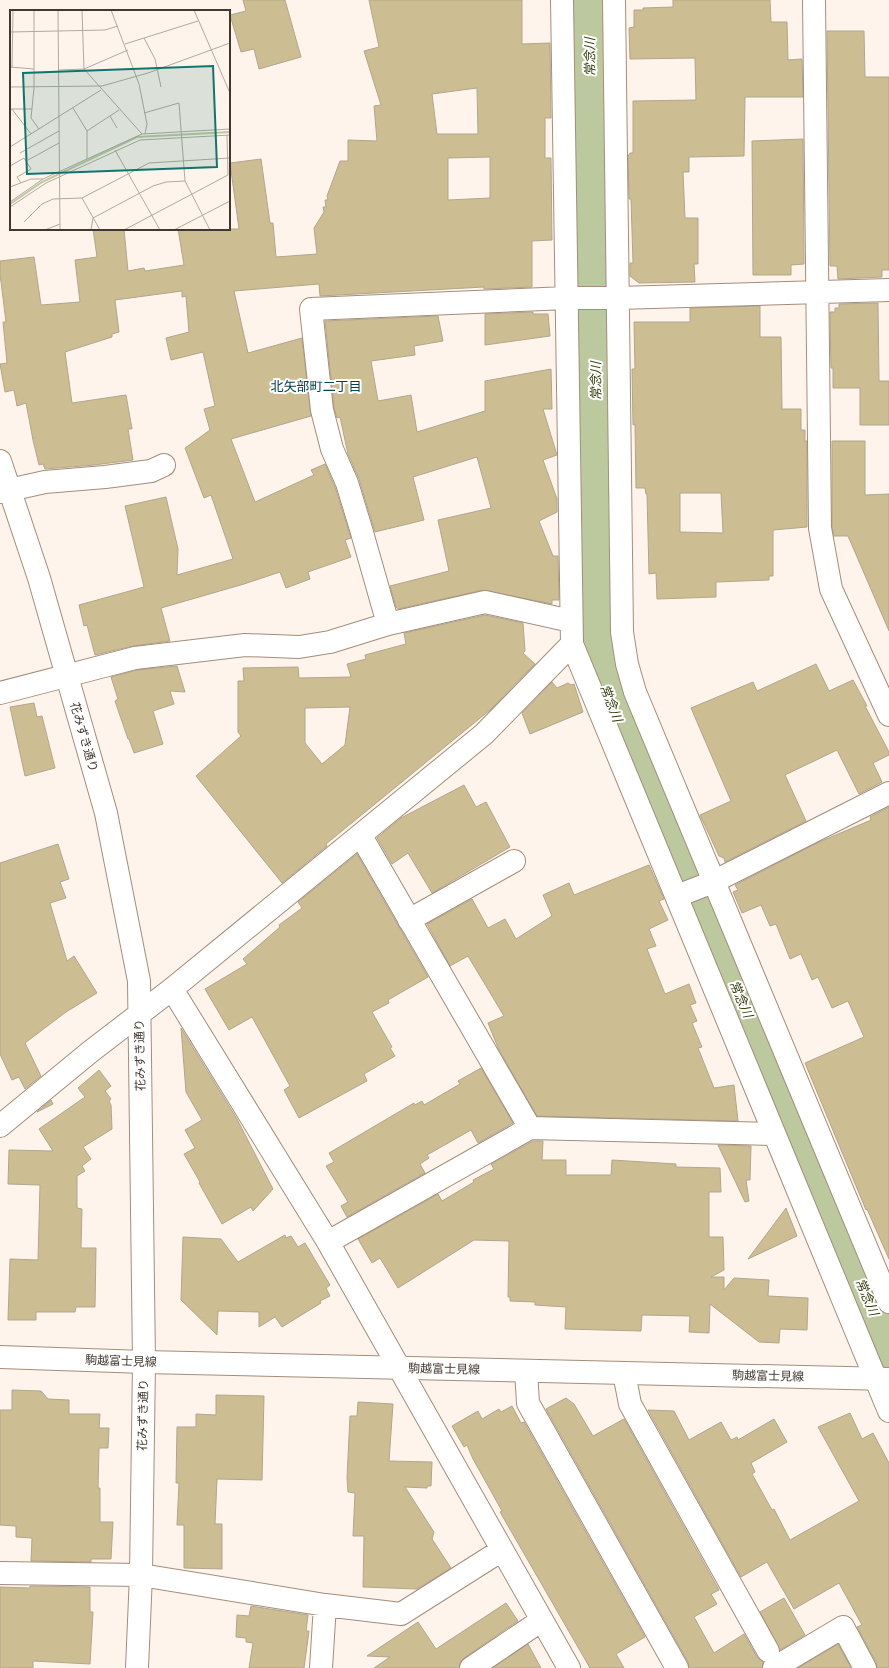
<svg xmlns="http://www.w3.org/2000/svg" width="889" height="1668" viewBox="0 0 889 1668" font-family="'Work Sans','Noto Sans JP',sans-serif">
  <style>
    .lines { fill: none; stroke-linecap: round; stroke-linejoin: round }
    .river { stroke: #bcc89e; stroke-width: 46 }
    .building { fill: #ccbd93; stroke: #b1a78b; fill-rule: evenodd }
    .minor-casing { stroke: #a58d79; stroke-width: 24 }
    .major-casing { stroke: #a58d79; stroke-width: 24 }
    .minor { stroke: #fff; stroke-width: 22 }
    .major { stroke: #fff; stroke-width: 22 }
    .labels { text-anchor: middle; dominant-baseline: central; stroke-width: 4; stroke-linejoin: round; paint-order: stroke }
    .street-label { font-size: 12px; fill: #423830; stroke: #fff }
    .water-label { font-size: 13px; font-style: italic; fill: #333e0c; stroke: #fff }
    .neighbourhood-label { font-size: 13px; fill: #02444c; stroke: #fff }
    .inset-river { fill: none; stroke: #bcc89e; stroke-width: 2 }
    .inset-road { fill: none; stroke: #b3a9a0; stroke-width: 1 }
    .view { fill: #0f766e; fill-opacity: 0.15; stroke: #0f766e; stroke-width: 2 }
    .inset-edge { fill: none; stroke: #423830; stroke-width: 2 }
  </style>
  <rect width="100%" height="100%" fill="#fff4eb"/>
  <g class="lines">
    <path class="river" d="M589,0L602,686L706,914L889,1350"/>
  </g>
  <path class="building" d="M243,0H285L301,57L259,69L254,49L241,52L230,15L246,11Z
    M369,0H522V44L550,43L551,118H545V158H551L552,240L532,241V287L484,289V287L320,296L319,284L234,291L248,353L302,338L311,416L231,439L255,502L314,475L311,470L325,464L335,487L351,538L345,540L351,557L308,572L310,579L286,588L280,572L244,584L161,608L170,641L133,646L95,655L87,625L84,626L79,605L144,587L125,506L166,497L178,549L177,575L233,559L211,495L204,498L185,448L210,430L204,409L215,406L203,352L171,360L166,338L189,332L186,296L182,297V291L115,300L119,332L112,334V337L65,352L72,403L126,395L132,429H128L133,460L94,465L45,469L43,464L39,465L33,440L26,403L17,406L14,390L5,392L0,364L7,363L3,322H6L0,274V261L34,257L41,305L80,302L75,260L97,257L93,229H124L128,271L144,268L145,271L184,265L178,229H239L230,163L261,159L270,223H273L276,257L317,254L314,228L324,212L323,207H326L325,200H328L327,196L340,161H348V140L377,141L374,106L381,105L364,51L379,47ZM477,88L478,134H437L432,94ZM490,157V198L448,200V158Z
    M673,0H770L771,22H787L788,60L802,59L803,97H745L744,156L689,157V172H683L685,218H698V264H694L695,282L639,283L630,276V263H633L631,199H629L628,156L630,153H633V101L696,100L695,58L630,59L629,28L634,27V10H643V8L673,7Z
    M827,31H864L865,77H889V270H882V277L838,279L837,266H830Z
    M803,139L804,264L791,265V275H753L752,141Z
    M878,303L879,381H889V425H860V388H833V368H831L830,312H835V308H839V304Z
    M760,306V337H781L782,409H801V430H805V441H807V527L773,530V576H769V580L716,582V597L657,599L656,573L649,574L647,494H646L645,488H636L635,424L633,425L632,369H635L634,322H690V308ZM680,493H721L723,533L680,532Z
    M533,312V314H548L550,336L485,345V314Z
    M438,316L443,341L414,346L415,355L371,361L378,401L411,395L417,432L485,411V381L551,369L552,409H543L557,455L543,460L557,499V512L539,521L553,556H558L559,600H552V604L483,590L398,609L396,607L390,586L449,571L438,520L491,508L477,457L413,477L424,520L375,532L359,479L348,454L340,417L337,418L334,408L325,321Z
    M832,441H865V495L889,494V631L848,536H834L832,527Z
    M485,615L523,623L525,651L523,653L535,664L490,710L326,844L327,846L282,883L196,776L241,736L238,732V681H244L243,668L298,667L299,678L351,677L347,664L366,659L365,655L406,644L404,633ZM350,707L345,745L322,764L305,743V708Z
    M816,664L829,691L853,680L867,706H865L889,752V755L873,763L882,782L859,794L837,750L785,775L806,821L725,862L724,858L719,856L700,815L731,801L691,708L753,682L757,691Z
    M177,666L185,692L170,691L174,704L153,711L163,744L134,753L129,739H128L115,701L118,699L111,677L137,670Z
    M552,682L557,688L568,683L571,685L574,684L583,712L530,734L522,713Z
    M34,703L37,717L42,716L55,768L25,776L10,707Z
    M464,785L476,807L486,802L510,847L432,893L408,853L392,864L377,838L401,818Z
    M889,807V1259L867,1209L866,1210L805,1063L864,1037L848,1001L832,1008L818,977L812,980L801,954L790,959L776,924L770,926L761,905L742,913L733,892L738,890L735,885L817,843L871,820L870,817Z
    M58,844L69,879L60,882L66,898L50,903L67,961L74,956L97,993L66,1012L25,1043L41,1076L25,1089L19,1077L12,1080L0,1054V863Z
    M357,854L428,977L388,1000L389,1003L372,1012L392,1047L390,1048L395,1056L364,1074L367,1081L299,1118L284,1090L290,1086L252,1017L229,1030L205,989L247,964L243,959L280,927L279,925L302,908L298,902Z
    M649,865L664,899L659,901L668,920L649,929L656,946L647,949L665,994L689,984L696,1003L690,1005L697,1021L692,1023L702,1047L698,1048L714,1088L734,1085L738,1121L537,1116L499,1050L488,1023L504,1016L468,956L450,966L427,924L472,899L488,928L505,919L516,939L552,916L543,895L569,883L574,895Z
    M181,1028L237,1119L273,1189L253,1211L251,1207L222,1224L199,1183L200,1182L184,1154L195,1148L185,1130L202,1120L186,1092Z
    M481,1068L513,1123L478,1143L471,1130L427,1155L429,1158L420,1164L425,1173L347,1217L341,1206L348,1202L326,1166L334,1162L329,1153L414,1103L415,1105L422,1101L424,1105L460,1084L458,1081Z
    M99,1070L111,1086L105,1091L111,1099L109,1101L111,1105L112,1129L83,1147L91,1159L82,1166L85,1171L77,1176V1208L82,1209L81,1248H96L95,1307H76L75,1312H36V1320H8L10,1259L38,1260L40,1185L8,1184L9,1150L53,1151L39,1129L85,1097L78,1088Z
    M51,1100L53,1104L37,1112Z
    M533,1141H543L542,1160H566V1175H611L612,1160L676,1164V1167L720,1168L721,1192H709V1237H723L724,1270L711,1277H724V1290L734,1278L769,1280L768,1296L808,1298L807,1330L780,1329L779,1343L759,1342L710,1304L709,1333L689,1332L690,1316L642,1315L641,1331L565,1329L566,1307L535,1305V1302L510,1301V1297H508L509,1241L474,1240L398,1288L380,1258L372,1263L358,1239L438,1194L442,1201L474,1182L473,1180L494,1169L491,1164Z
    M718,1145L751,1146L750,1180H746L749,1201L745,1202Z
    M786,1208L797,1236L748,1259Z
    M285,1235L286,1238L291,1236L298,1247L305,1243L330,1285L326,1288L330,1296L320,1301L321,1303L282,1327L275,1317L259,1327V1312L218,1311L217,1335L181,1300L183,1237L221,1239L238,1262Z
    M12,1390L41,1391L48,1399L69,1400V1414H100L99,1428H109L108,1448H99L98,1488H100V1522H113L111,1559H91V1562L31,1561L32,1538L16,1537V1526L0,1525V1410H12Z
    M216,1395L264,1396L262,1480L217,1479L215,1524H222V1569L184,1568V1525H177L179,1483H176L177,1427H196V1414L216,1415Z
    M566,1398L574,1404L593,1436L624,1419L719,1590L711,1594L717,1604L694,1617L714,1653L744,1634L757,1657L763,1662L762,1668H689L688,1662L546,1409Z
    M358,1402L393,1404L389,1461L432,1462L431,1486H427V1488L405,1487L434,1532L432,1539L451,1568L417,1589L363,1587L364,1536H353L355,1493L348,1492L347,1478L350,1416H357Z
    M512,1406L521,1423L524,1422L645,1637L616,1654L624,1668H590L500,1512L502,1511L473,1459L467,1445L464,1447L452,1426L478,1411L482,1419L499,1409L501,1412Z
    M648,1410L674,1411L689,1440L721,1422L731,1440L737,1437L738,1440L774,1419L787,1442L751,1463L755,1472L752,1474L772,1510L774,1509L790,1540L859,1501L818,1427L850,1413L862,1439L873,1433L889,1463V1668H877L876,1662L857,1627L862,1625L839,1583L794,1609L767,1562L741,1577Z
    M30,1586L90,1587V1612H93L90,1664L33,1661V1668H0V1587L30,1588Z
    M784,1598L805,1635L780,1650L760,1612Z
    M506,1603L518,1621L464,1658L460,1662L459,1668H374L390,1657L367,1656L418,1622L436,1649Z
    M251,1606L308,1615L306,1631H309L304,1668H249L253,1643L246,1642V1638L236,1637L237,1615L249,1616Z
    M528,1644L541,1668H493Z
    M838,1644L851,1668H798Z"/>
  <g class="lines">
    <defs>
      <path id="minor" d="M562,0L572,644L889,1411
        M614,0L622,632L627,664L635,692L889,1302
        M814,0L820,528L831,589L889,715
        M0,461L39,578L106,813L139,981L144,1362L141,1575L137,1668
        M0,492L45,482L105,477L151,471L164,465
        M388,624L361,529L347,483L332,449L322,410L311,309L567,298H618L889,290
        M0,693L135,658L245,645L299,647L330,642L388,624L485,602L571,621
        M361,836L530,1128
        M677,896L713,882L889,793
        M409,920L514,861
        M172,989L328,1242L569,1668
        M0,1126L90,1052L172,989L484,734L572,644
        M328,1242L530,1128L774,1134
        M526,1371L528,1403L677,1668
        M624,1373L630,1404L768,1651
        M0,1573L141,1575L325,1605L401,1614L502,1550
        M321,1668L325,1605
        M471,1668L542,1620
        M774,1668L843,1627L865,1668"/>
      <path id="major" d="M0,1357L144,1362L889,1379"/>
    </defs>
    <use href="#minor" class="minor-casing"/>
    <use href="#major" class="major-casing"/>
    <use href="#minor" class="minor"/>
    <use href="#major" class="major"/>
  </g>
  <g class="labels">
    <g class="street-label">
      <text transform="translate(84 737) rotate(74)">花みずき通り</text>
      <text transform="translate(140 1055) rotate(-91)">花みずき通り</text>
      <text transform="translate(121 1361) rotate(2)">駒越富士見線</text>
      <text transform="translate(444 1369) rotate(1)">駒越富士見線</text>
      <text transform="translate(768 1376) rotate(1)">駒越富士見線</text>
      <text transform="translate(143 1415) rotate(-89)">花みずき通り</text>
    </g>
    <g class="water-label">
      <text transform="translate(590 57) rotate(-91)">常念川</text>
      <text transform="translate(596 381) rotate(-91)">常念川</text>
      <text transform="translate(611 703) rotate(69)">常念川</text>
      <text transform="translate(741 999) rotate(67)">常念川</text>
      <text transform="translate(867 1297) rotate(67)">常念川</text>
    </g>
    <g class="neighbourhood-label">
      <text x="316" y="386">北矢部町二丁目</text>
    </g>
  </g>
  <g transform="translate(10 10)">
    <rect width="220" height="220" fill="#fff4eb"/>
    <path class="inset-river" d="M0,194L32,172L127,127L220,122"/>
    <path class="inset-road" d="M24,0V78L21,108L29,119M48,0L50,220M72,0L74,59L132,124M101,0L129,74L137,114L135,124M184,0L220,83M0,22L95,20L108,16M134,28L145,49L151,77M115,34L188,11M0,57L24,59M2,58L3,0M49,60L74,59L118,40M0,77L92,76L138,63L220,33M63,98L77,121V149M1,99H22M0,101L2,99L21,124M134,103L169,93L175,171L200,220M100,106L107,118M77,121L109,100M0,137L91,80M105,140L150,220M10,143L49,121M18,150L49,133M0,156L14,148L21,159L7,167L11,173M0,177L21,169H33L132,124L220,119M72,188L90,220M0,192L33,169M0,197L36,173L130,130L220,125M14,212L32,194L43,189L72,188L139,153L220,148M35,220L50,214M81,220L83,208L143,176L156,172L175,171M114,220L218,165L217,125M164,220L220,191"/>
    <path class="view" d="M203,56L207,157L17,164L13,63Z"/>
    <rect width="220" height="220" class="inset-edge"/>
  </g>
</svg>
